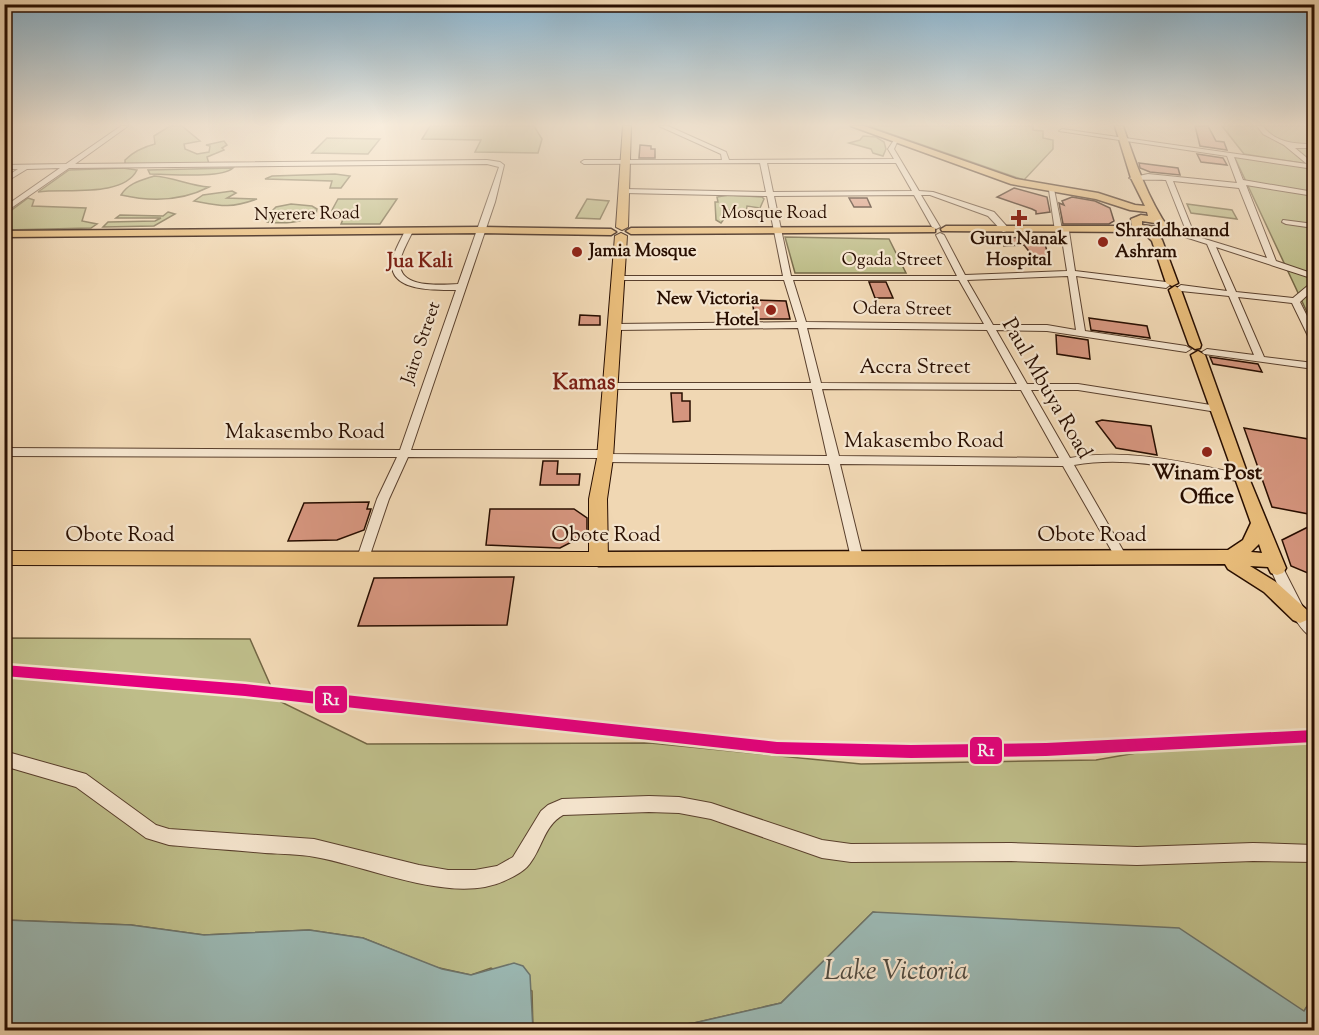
<svg xmlns="http://www.w3.org/2000/svg" width="1319" height="1035" viewBox="0 0 1319 1035" font-family="'Sorts Mill Goudy',serif">
  <style>
    .green { fill: #bebd89; stroke: #736644; stroke-width: 1.5 }
    .water { fill: #9bb8b3; stroke: #6d746b; stroke-width: 1.5 }
    .building { fill: #d5957e; stroke: #280e00; stroke-width: 1.5 }
    .lines { fill: none; stroke-linecap: round; stroke-linejoin: round }
    .minor-casing { stroke: #5a402d; stroke-width: 2 }
    .major-casing { stroke: #280e00; stroke-width: 3 }
    .highway-casing { stroke: #280e00; stroke-width: 2 }
    .minor { fill: #f5e5ce; fill-rule: evenodd }
    .major { fill: #e8bc7a; fill-rule: evenodd }
    .highway { fill: #e8bc7a; fill-rule: evenodd }
    .rail-1-casing { stroke: #f5e5ce; stroke-width: 5 }
    .rail-1 { fill: #e5007d; fill-rule: evenodd }
    .poi-dot { fill: #8f2418; stroke: #f5e5ce; stroke-width: 2 }
    .labels { text-anchor: middle; dominant-baseline: central; stroke-width: 4.5; stroke-linejoin: round; paint-order: stroke }
    .far-street-label { font-size: 18px; fill: #280e00; stroke: #f5e5ce }
    .far-poi-label { font-size: 18px; font-weight: bold; fill: #280e00; stroke: #f5e5ce; text-anchor: start }
    .far-quarter-label { font-size: 20px; font-weight: bold; fill: #7a1f14; stroke: #f5e5ce }
    .street-label { font-size: 21px; fill: #280e00; stroke: #f5e5ce }
    .poi-label { font-size: 21px; font-weight: bold; fill: #280e00; stroke: #f5e5ce }
    .neighbourhood-label { font-size: 22px; font-weight: bold; fill: #7a1f14; stroke: #f5e5ce }
    .near-water-label { font-size: 27px; font-style: italic; fill: #504a3f; stroke: #f5e5ce }
    .line-badge { stroke: #f5e5ce; stroke-width: 2 }
    .badge-label { font-size: 16px; text-anchor: middle; font-weight: bold; fill: #fff }
  </style>
  <rect width="100%" height="100%" fill="#f0d7b3"/>
  <filter id="stains"><feTurbulence type="fractalNoise" baseFrequency=".00333" numOctaves="4"/><feColorMatrix values="0 0 0 0 .2 0 0 0 0 .09 0 0 0 0 .02 0 0 0 .5 -.17"/></filter>
  <radialGradient id="worn" r=".72"><stop offset=".6" stop-color="#630" stop-opacity="0"/><stop offset="1" stop-color="#630" stop-opacity=".3"/></radialGradient>
  <path class="green" d="M170,126H182L200,141L184,144L185,149L197,154L209,152L210,146L206,145L224,141L227,145L222,148L224,150L207,157L209,164L125,165V160C133,152 143,147 155,144L154,136Z
    M430,126H534L542,139L538,153L475,152L481,140L422,139Z
    M868,126H1033V130L1043,131V138L1053,140V149L1024,180Z
    M1222,126H1314V165L1244,154Z
    M863,136L876,137L884,142L886,149L883,156L873,153L871,149L849,143L860,140Z
    M327,138L380,139L368,154L312,153Z
    M1234,156L1314,169V327Z
    M123,168L137,170C123,198 65,188 38,192L69,170Z
    M233,168C221,179 168,174 150,174L148,170Z
    M335,174L350,176L341,188H330L332,181L265,179L272,176Z
    M154,176C173,177 190,186 209,187C182,201 152,202 121,195C128,183 142,180 154,176Z
    M232,191L236,193L227,198L257,199C229,209 221,206 194,201L203,195Z
    M729,195L762,197L764,199L760,208L747,206L746,213L724,209V219L721,223L716,220L715,202H718L717,197Z
    M28,198L34,200L32,206L86,208L82,221L97,224L91,228L5,230V215Z
    M338,199H397L380,224H341L344,217L333,215L332,210Z
    M587,199L609,201L600,219L576,218Z
    M291,204L312,206L317,209L316,215C299,223 285,224 267,222L265,218L276,207Z
    M1187,204L1232,210L1237,219L1191,213Z
    M168,212L175,214L154,226L103,227L108,222L155,221L161,218H116L120,215L163,216Z
    M785,237L889,239L906,273H795Z
    M5,638L250,639L277,700L367,744L650,743L861,764L1096,760L1188,744L1314,736V996L1304,1011L873,912L781,1003L694,1023L639,1030H533L532,991L491,968L471,975L435,967L363,938L309,930L204,935L131,925L5,920Z"/>
  <path class="water" d="M873,912L1179,928L1304,1011L1314,996V1030H639L694,1023L781,1003Z
    M5,920L131,925L204,935L309,930L363,938L442,969L471,975L514,963L523,966L530,975L533,1030H5Z"/>
  <path class="building" d="M1195,126H1208L1216,141L1224,142L1227,150L1200,146Z
    M640,145L651,146V149H655V158H639Z
    M1197,154L1223,158L1227,165L1201,162Z
    M1139,163L1178,168L1180,175L1150,172L1140,168Z
    M1014,188L1047,197L1050,212L1036,214V211L1032,209L997,197Z
    M1072,197L1095,201L1110,208L1114,221L1109,224H1063L1059,203L1064,205L1062,201Z
    M849,198H867L871,207H854Z
    M1039,237L1045,244L1051,265L1039,264L1024,245L1004,246V238Z
    M869,282H886L893,298H875Z
    M752,300L786,301L790,319H755Z
    M580,315L600,316V325H579Z
    M1089,318L1147,326L1150,338L1091,330Z
    M1056,335L1088,340L1090,359L1057,354Z
    M1210,357L1258,364L1262,372L1213,364Z
    M671,393H682V401H690V421L673,422Z
    M1102,420L1151,426L1157,455L1116,448L1096,422Z
    M1244,428L1314,440V515L1272,507Z
    M543,461H558L557,474H580L579,485H540Z
    M369,502L367,509H371L364,530L337,540L288,541L304,503Z
    M490,509H574L587,518V534L560,548L486,545Z
    M1308,527L1314,532V571L1310,574L1291,566L1282,540Z
    M514,577L507,625L358,626L374,578Z"/>
  <g class="lines">
    <defs>
      <path id="minor" d="M121,126H128L75,164L487,160L500,162L504,165L495,202L411,450H605L610,454L827,456L812,389H611L606,386L611,383H811L798,328L616,330L611,327L616,324L797,322L784,280H618L614,278L618,276H783L767,196L624,193L621,191L624,189L766,192L760,163L584,164L581,162L584,160H722L721,154L659,126H668L726,152L729,160L894,159L888,149L894,140H898L894,149L919,191L933,192L994,212L1010,230L1003,232L988,216L930,195H921L940,227L936,229L932,227L914,195L774,196L791,276H957L936,235L940,233L944,235L965,275L1067,271L1061,233L1055,231L1049,190L1054,189L1062,229L1069,231L1075,271L1166,282L1170,285L1166,288L1076,276L1085,331L1186,346L1191,349L1186,352L1047,331L996,330L1027,384H1078L1217,406L1222,409L1217,412L1078,390H1031L1070,458C1128,448 1184,462 1241,474L1247,478L1241,482C1186,470 1130,455 1074,465L1128,559L1126,562H1118L1063,466L840,464L863,558L861,561H853L851,558L829,464L605,462L600,458L408,457L389,499L369,558L367,561H359L357,558L377,499L397,457L4,456V448L400,450L456,290C434,290 384,292 393,257C396,248 401,239 405,231L412,229L413,231C409,239 404,248 401,257C393,289 438,285 458,284L499,167L487,164L69,168L4,213V207L60,168L27,169L4,183V178L18,169H4V165L66,164ZM767,163H896L912,191L773,192ZM1068,276L1076,330L1047,325H993L967,280ZM793,280H959L984,324L806,322ZM807,328L987,330L1017,384L821,383ZM822,389L1021,390L1059,458L839,456Z
        M1257,126H1263C1275,143 1296,144 1314,144V148H1295L1313,163L1314,169L1234,157L1243,180L1314,192V196L1246,185L1276,261L1314,274V279L1216,247L1236,292L1293,298L1311,283H1314V289L1300,302L1314,330V341L1309,338L1292,303L1238,297L1264,357L1314,363V369L1204,354L1202,352L1207,349L1254,355L1229,296L1181,291L1177,288L1181,285L1227,291L1207,244L1160,229L1164,227L1187,233L1166,180C1156,179 1136,181 1129,178L1148,174L1237,183L1227,156L1059,131L1062,129L1307,164L1284,145L1263,134ZM1173,181L1239,188L1267,258L1195,236Z
        M1283,220L1314,224V228L1286,224L1282,222Z
        M1277,565L1282,566L1305,611L1314,623V638C1297,633 1279,587 1271,570L1272,566Z
        M4,751L86,774L156,825L169,829L314,839L419,865L448,870H475L497,866L513,857L541,811L548,805L562,799L649,796L679,797L711,803L822,840L851,844L1011,843L1137,847L1253,843L1314,845V862L1253,861L1137,865L1011,861L851,862L822,858L711,819L679,813L649,812L563,815C543,826 542,851 527,867C521,873 511,878 504,881C452,905 368,866 315,857C299,854 282,854 265,853C233,850 201,848 169,845L146,838L76,787L4,766Z"/>
      <path id="major" d="M851,126H864L1016,179L1098,193L1135,205L1145,206L1131,178L1115,126H1123C1135,162 1148,199 1169,229L1156,233L1162,240L1178,283L1172,286L1166,283L1152,241L1143,232L942,231L941,229L946,226H1132L1131,219L1141,215L1148,216L1147,212L1130,210L1096,199L1011,184ZM1142,221L1155,223L1157,227L1142,225Z
        M481,227L611,229L616,232L611,235L481,233L4,237V231Z
        M931,227L935,228V232L631,234L626,231L631,228Z
        M1175,286L1181,290L1201,345L1200,348L1195,349L1189,345L1169,290Z
        M1198,351L1205,355L1249,478L1286,568L1283,573L1277,575L1271,573L1268,567L1250,566L1276,582L1307,610L1309,615L1307,620L1300,623L1293,620L1264,592L1228,569L1225,564L599,566L593,564L590,559L593,554L599,552L1228,550L1243,540L1251,523L1191,355ZM1259,544L1262,553L1251,552Z"/>
      <path id="highway" d="M623,126H631L628,227L622,230L616,227Z
        M621,233L627,236L613,458L607,499L608,559L606,564L599,566L4,565V551L589,552V499L597,458L615,236Z"/>
    </defs>
    <use href="#minor" class="minor-casing"/>
    <use href="#major" class="major-casing"/>
    <use href="#highway" class="highway-casing"/>
    <use href="#minor" class="minor"/>
    <use href="#major" class="major"/>
    <use href="#highway" class="highway"/>
    <defs>
      <path id="rail-1" d="M4,665L245,684L777,742L911,745L1046,743L1314,730V742L1046,756L911,758L777,754L245,696L4,676Z"/>
    </defs>
    <use href="#rail-1" class="rail-1-casing"/>
    <use href="#rail-1" class="rail-1"/>
  </g>
  <linearGradient id="sky" x2="0" y2="1"><stop stop-color="#89b6d3"/><stop offset="0.46" stop-color="#f8eddd"/><stop offset="1" stop-color="#f8eddd" stop-opacity="0"/></linearGradient>
  <rect width="1319" height="271" fill="url(#sky)"/>
  <g class="poi-dot">
    <path d="M1016 209h6v6h6v6h-6v6h-6v-6h-6v-6h6z"/>
    <circle cx="1103" cy="242" r="6"/>
    <circle cx="577" cy="252" r="6"/>
    <circle cx="771" cy="310" r="6"/>
    <circle cx="1207" cy="452" r="6"/>
  </g>
  <g class="labels">
    <g class="far-street-label">
      <text x="774" y="214">Mosque Road</text>
      <text transform="translate(307 215) rotate(-1)">Nyerere Road</text>
      <text x="892" y="261">Ogada Street</text>
      <text transform="translate(902 310) rotate(1)">Odera Street</text>
      <text transform="translate(422 343) rotate(-71)">Jairo Street</text>
    </g>
    <g class="far-poi-label">
      <text x="1115" y="232">Shraddhanand<tspan x="1115" dy="21">Ashram</tspan></text>
      <text x="1019" y="240" text-anchor="middle">Guru Nanak<tspan x="1019" dy="21">Hospital</tspan></text>
      <text x="589" y="252">Jamia Mosque</text>
      <text x="759" y="300" text-anchor="end">New Victoria<tspan x="759" dy="21">Hotel</tspan></text>
    </g>
    <g class="far-quarter-label">
      <text x="420" y="262">Jua Kali</text>
    </g>
    <g class="street-label">
      <text x="915" y="368">Accra Street</text>
      <text transform="translate(1046 389) rotate(60)">Paul Mbuya Road</text>
      <text x="305" y="433">Makasembo Road</text>
      <text x="924" y="442">Makasembo Road</text>
      <text x="120" y="536">Obote Road</text>
      <text x="606" y="536">Obote Road</text>
      <text x="1092" y="536">Obote Road</text>
    </g>
    <g class="poi-label">
      <text x="1207" y="474">Winam Post<tspan x="1207" dy="24">Office</tspan></text>
    </g>
    <g class="neighbourhood-label">
      <text x="584" y="384">Kamas</text>
    </g>
    <g class="near-water-label">
      <text x="896" y="972">Lake Victoria</text>
    </g>
  </g>
  <g class="line-badge">
    <rect x="314" y="685" width="34" height="29" rx="6" fill="#e5007d"/>
    <rect x="969" y="736" width="34" height="29" rx="6" fill="#e5007d"/>
  </g>
  <g class="badge-label">
    <text x="331" y="705">R1</text>
    <text x="986" y="756">R1</text>
  </g>
  <rect width="1319" height="1035" fill="none" stroke="#f0d7b3" stroke-width="24"/>
  <rect x="6" y="6" width="1307" height="1023" fill="none" stroke="#280e00" stroke-width="3"/>
  <rect x="12" y="12" width="1295" height="1011" fill="none" stroke="#280e00" stroke-width="1.5"/>
  <rect width="100%" height="100%" filter="url(#stains)"/>
  <rect width="100%" height="100%" fill="url(#worn)"/>
</svg>
